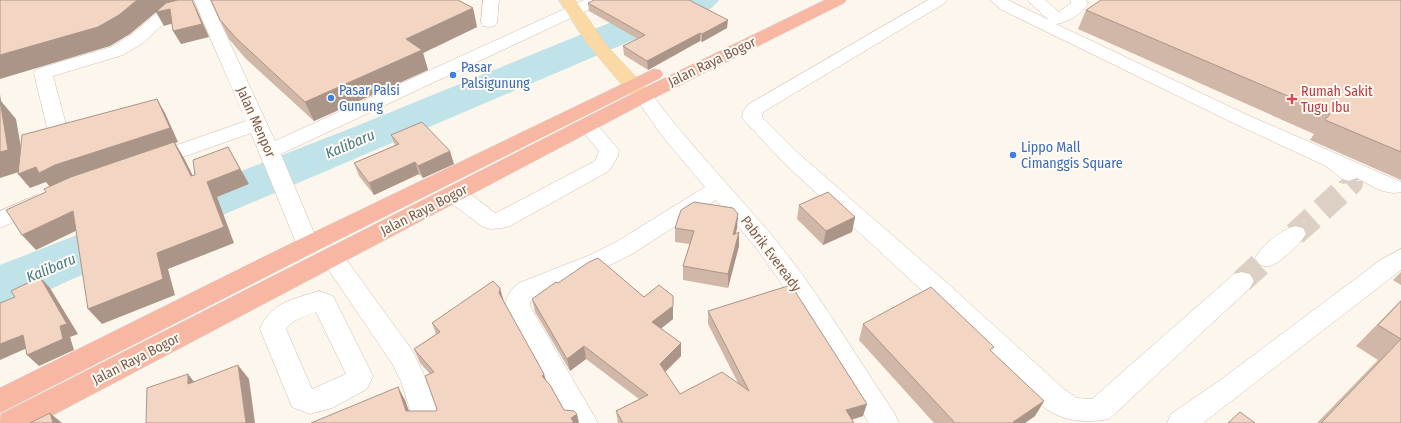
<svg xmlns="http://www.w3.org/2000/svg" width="1401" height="423" viewBox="0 0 1401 423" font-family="'Fira Sans Condensed',sans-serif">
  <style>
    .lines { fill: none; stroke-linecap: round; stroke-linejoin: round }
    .river { fill: #bfe3e8; fill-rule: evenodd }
    .minor-tunnel-far1 { stroke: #dcd0c4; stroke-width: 18; stroke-dasharray: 18 9; stroke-linecap: butt }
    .minor-tunnel { stroke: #dcd0c4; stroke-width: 24; stroke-dasharray: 24 12; stroke-linecap: butt }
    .minor-casing { stroke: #d1beb0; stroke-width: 1 }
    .major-casing { stroke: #dad1cd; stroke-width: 1 }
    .highway-casing { stroke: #dad1cd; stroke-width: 1 }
    .minor { fill: #fff; fill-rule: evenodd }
    .major { fill: #fbd9a5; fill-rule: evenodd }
    .highway { fill: #f7b7a3; fill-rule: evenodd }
    .wall { fill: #d1b7a8 }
    .shaded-wall { fill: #aa9588 }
    .building { fill: #f3d5c3; stroke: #aa9588 }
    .shop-dot { fill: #3f7fe0; stroke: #fffaf3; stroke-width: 1.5 }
    .health-dot { fill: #e0444e; stroke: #fffaf3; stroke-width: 1.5 }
    .labels { text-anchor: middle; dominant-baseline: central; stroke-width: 4; stroke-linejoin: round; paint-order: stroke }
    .street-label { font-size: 14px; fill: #7a5c4d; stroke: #fffaf3 }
    .shop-label { font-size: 14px; fill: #366cbe; stroke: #fffaf3; text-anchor: start }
    .health-label { font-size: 14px; fill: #be3a42; stroke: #fffaf3; text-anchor: start }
    .water-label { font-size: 15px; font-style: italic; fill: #437c86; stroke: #fffaf3 }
  </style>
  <rect width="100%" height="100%" fill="#fdf6ec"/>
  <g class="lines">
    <path class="river" d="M673,0H719C705,20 668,28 645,35L68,281L19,304L0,310V265L354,127L619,19L656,8Z"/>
    <path class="minor-tunnel-far1" d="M1349,174L1351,182"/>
    <path class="minor-tunnel" d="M1295,234L1351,183V181
      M1242,281L1267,258"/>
    <defs>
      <path id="minor" d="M194,0H210L275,141L584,0H605L603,3L281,154L319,245L316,251L308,253L300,251L297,245L251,133L152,168L145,166L142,161L145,156L246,121Z
        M483,0H499L497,22L495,26L489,27L483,26L481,22Z
        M928,0H947L945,3L763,112L762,117L798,153L946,282L1065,390L1077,398L1092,399L1234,274L1242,272L1250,274L1254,281L1250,288L1109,419C1086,423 1064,422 1045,408L928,296L784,163L742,118L743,111L749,104Z
        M990,0H1008L1049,20L1027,0H1045L1059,12L1071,3L1070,0H1086L1088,4C1081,14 1067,23 1056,24L1243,113L1401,182V192C1386,196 1370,185 1357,178L1349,181L1342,179L1326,166L1229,121L1002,10Z
        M187,1L193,3L195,6L193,9L173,15L143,43L123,55L53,76L68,132L65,136L58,138L51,136L48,132L34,73L37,69L111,47L131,35L161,9Z
        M643,90L650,92C688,143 732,188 773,237C819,292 855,355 895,414L899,423H869L786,290L757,249L716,200L632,254L606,267L537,297L530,302V306L598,423H569L505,307C507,295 510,290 519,283L590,255L616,242L705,187L663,137L634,96L636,92Z
        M587,119L594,121L619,150L618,156L609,171L510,226L502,228L491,229L483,227L446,199L443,194L446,189C464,184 481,203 495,213L498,212L595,161L599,151L577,125L580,121Z
        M37,195L45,198L48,203L45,208L0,228V211Z
        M1295,226L1303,228L1306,234C1301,243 1278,266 1268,266C1265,267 1262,265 1259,264L1255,258C1262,245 1281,230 1295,226Z
        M332,248L340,251L412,350L427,381L442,423H414L401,381L393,365L320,257L324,251Z
        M1401,249V270L1203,423H1167L1171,414L1219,381L1382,259Z
        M319,291L333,296L373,376L367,389L332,408L310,414L292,407L260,329C271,302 294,299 319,291ZM316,312L346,374L312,389L286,329L294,321Z"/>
      <path id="major" d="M559,0H575L608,47L650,92L652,96L650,100L643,102L636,100L616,78L586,42Z"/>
      <path id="highway" d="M825,0H846L844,3L650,100L38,423H0L1,414L636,92Z
        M654,69L660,70L663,74L660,78L316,251L0,413V388L300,239Z"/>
    </defs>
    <use href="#minor" class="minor-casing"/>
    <use href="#major" class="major-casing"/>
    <use href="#highway" class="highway-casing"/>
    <use href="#minor" class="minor"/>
    <use href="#major" class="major"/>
    <use href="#highway" class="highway"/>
  </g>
  <path class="wall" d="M1401,0V180L1310,140L1314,134L1078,29L1086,10Z
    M588,3L727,28L702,42L700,41L648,70L624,55L623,46L638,39L589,11Z
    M473,8L477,27L423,53L428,70L314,121L246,59L229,39L220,20Z
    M391,135L454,164L423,178L419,174L374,195L359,176L354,163L395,145Z
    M799,205L855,217L852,232L823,245L797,219Z
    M738,214L737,228L736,233L739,246L728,288L683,280V266L690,244L675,242V228Z
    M1401,272V285L1393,280Z
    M558,283L673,309V319L661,328L681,356L665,372L680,394L738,383L708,324V311L863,416L852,420L854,423H618L616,411L639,399L586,359L570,371L535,312L532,299Z
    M1401,300V423H1317L1378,360L1356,346Z
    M504,302L544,374L546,380L564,410L311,423L405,400L409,411H436L437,409L430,374L420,363L414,349L436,334L432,323Z
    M863,324L992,352L1044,401L1035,416L1025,423H934L859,340Z"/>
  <path class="shaded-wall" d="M137,0H187L161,8L130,34L110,46L0,79V55Z
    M192,0L197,10L209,37L181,44L173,31Z
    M473,8L477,27L423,53L428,70L314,121L305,102L406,39Z
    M170,9L177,22L164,26L156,12Z
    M728,20L727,28L702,42V34Z
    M700,33V41L648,70L647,61Z
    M0,94L1,101L16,119L25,170L0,178Z
    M157,99L165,113L178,142L175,143L184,158L201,192L50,187L46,182L30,188L18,174Z
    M228,147L249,184L217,197L234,243L168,269L175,295L102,324L88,309L157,253L207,182Z
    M450,151L454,164L423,178L418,166Z
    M415,162L419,174L374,195L369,183Z
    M73,211L86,226L36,250L22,235Z
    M738,214L737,228L732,249L733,235Z
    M855,217L852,232L823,245L826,231Z
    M739,232V246L728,288V274Z
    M40,277L50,288L78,334L70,337L74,350L39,366L27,355Z
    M500,288L504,302L499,293Z
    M673,296V319L653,335L652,322Z
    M23,335L34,345L0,360V344Z
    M681,343V356L661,376L660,364Z
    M584,346L586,359L570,371L567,359Z
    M238,365L249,379L255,423H246Z
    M188,374L199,388L188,384Z
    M544,374L548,388L542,376Z
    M398,387L405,400L413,423L406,411Z
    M1044,401L1035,416L1025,423H1013Z
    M867,404L863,416L843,422L846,410Z
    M50,413L62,423H53Z
    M577,414L579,423H572L571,418Z"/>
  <path class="building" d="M0,0H137L119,15L98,27L0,55Z
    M178,0H192L202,24L173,31L170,9L156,12L166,3Z
    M211,0H458L473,8L406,39L422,50L305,102L237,39L220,20Z
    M594,0H689L728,20L702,34L700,33L647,61L623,46L645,35L588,3Z
    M1101,0H1401V152L1325,120L1330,114L1086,10Z
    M157,99L170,128L55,165L39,173L36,167L18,174L22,135Z
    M0,100L8,150L0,152Z
    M422,122L450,151L418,166L415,162L369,183L354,163L399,144L391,135Z
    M174,142L191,176L195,175L193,160L228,147L240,169L207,182L224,227L157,253L163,279L88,309L73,211L22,235L6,210L46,192L44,189L71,177Z
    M828,192L855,217L826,231L799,205Z
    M694,202L733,208L738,214L733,235L739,232L728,274L683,266L694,231L675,228L681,210Z
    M598,258L644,297L659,285L673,296V306L652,322L681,343L660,364L680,394L722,372L749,391L708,311L791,285L867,404L846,410L854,423H623L616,411L648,395L584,346L567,359L532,299L556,282L558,283L589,262Z
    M40,277L67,324L60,326L63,339L27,355L23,335L0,344V303L15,297L11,291Z
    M493,281L500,288L499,293L544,374L542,376L550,385L564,410L574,411L577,414L571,418L574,423H311L398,387L406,411H436L437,409L425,376L434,372L414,349L440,332L432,323Z
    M931,287L994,347L990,350L1044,401L1013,422L1014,423H955L863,324Z
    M1401,301V423H1321L1401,339L1378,325Z
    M238,365L246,423H146L147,388L188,374V384Z
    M1240,412L1255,423H1228Z
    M50,413L53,423H30Z"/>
  <g class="shop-dot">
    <circle cx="453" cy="75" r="4"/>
    <circle cx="331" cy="98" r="4"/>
    <circle cx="1013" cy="155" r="4"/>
  </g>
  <path class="health-dot" d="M1290 93h4v4h4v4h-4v4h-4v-4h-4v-4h4z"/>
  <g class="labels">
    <g class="street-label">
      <text transform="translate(712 62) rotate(-26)">Jalan Raya Bogor</text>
      <text transform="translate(256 122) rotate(66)">Jalan Menpor</text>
      <text transform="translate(424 210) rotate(-27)">Jalan Raya Bogor</text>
      <text transform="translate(771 254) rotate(53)">Pabrik Eveready</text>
      <text transform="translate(136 359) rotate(-27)">Jalan Raya Bogor</text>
    </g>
    <g class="shop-label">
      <text x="461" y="67">Pasar<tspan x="461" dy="16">Palsigunung</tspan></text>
      <text x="339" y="90">Pasar Palsi<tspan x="339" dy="16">Gunung</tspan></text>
      <text x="1021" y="147">Lippo Mall<tspan x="1021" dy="16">Cimanggis Square</tspan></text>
    </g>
    <g class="health-label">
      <text x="1301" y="91">Rumah Sakit<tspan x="1301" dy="16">Tugu Ibu</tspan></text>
    </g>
    <g class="water-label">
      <text transform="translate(350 144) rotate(-23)">Kalibaru</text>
      <text transform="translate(51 268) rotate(-23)">Kalibaru</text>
    </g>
  </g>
</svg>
